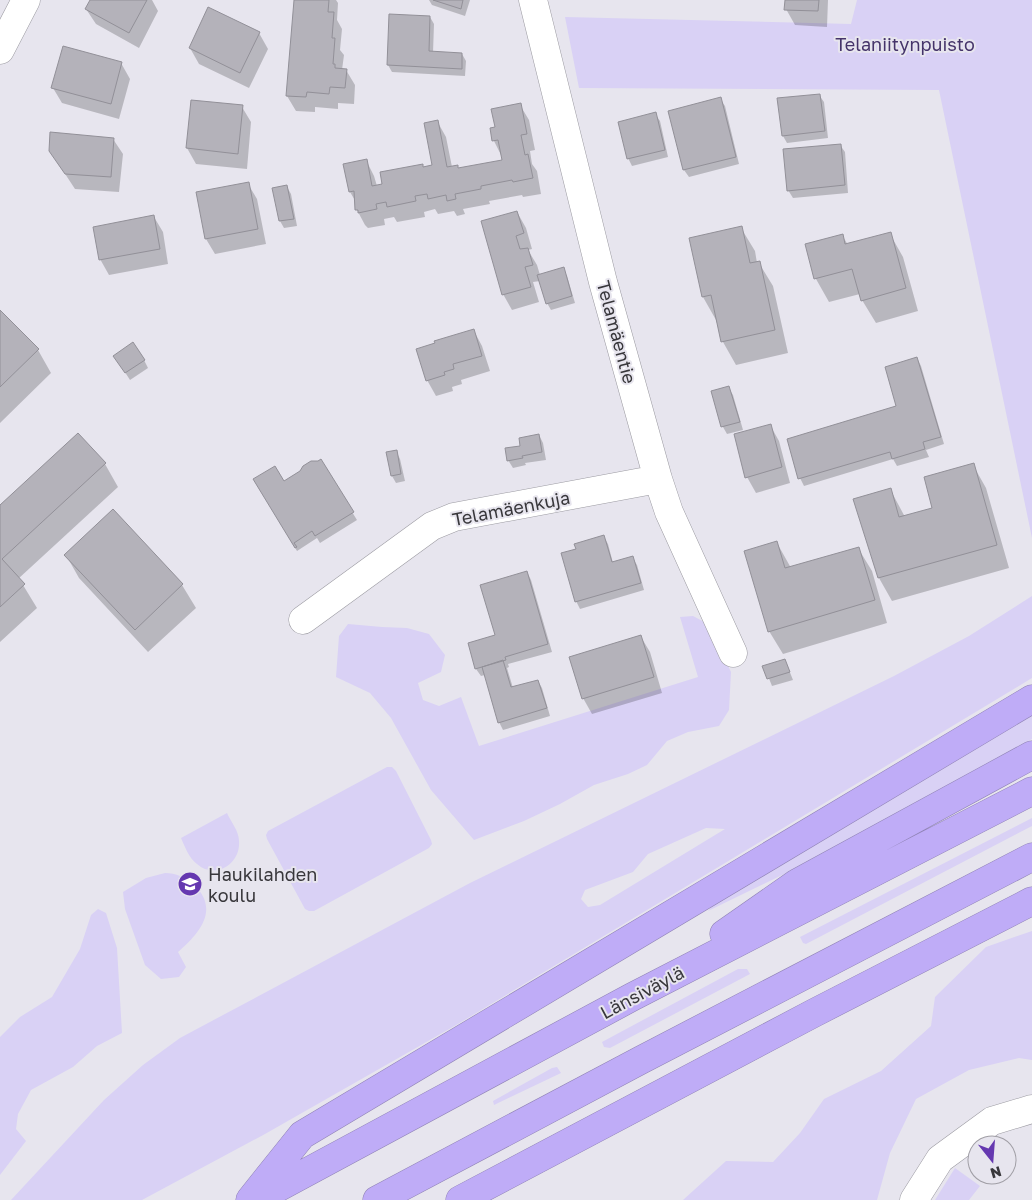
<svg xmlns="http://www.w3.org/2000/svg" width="1032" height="1200" viewBox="0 0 1032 1200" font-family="'Golos Text',sans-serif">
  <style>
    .green { fill: #d9d1f5; fill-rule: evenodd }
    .shadow { fill: #0003 }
    .building { fill: #b4b2ba; stroke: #929098 }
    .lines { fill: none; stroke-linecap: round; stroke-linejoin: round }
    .minor-casing { stroke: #9c9ba2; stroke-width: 29 }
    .motorway-casing { stroke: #9083b5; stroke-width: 29 }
    .minor { stroke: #fff; stroke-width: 28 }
    .motorway { stroke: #bfacf7; stroke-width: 28 }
    .labels { text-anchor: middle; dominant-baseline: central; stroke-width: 4; stroke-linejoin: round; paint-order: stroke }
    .park-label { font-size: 18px; fill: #45346a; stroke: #e7e5ee }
    .street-label { font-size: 18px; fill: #38373b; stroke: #e7e5ee }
    .poi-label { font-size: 18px; fill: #38373b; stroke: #e7e5ee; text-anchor: start }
  </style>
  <rect width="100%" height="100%" fill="#e7e5ee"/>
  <path class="green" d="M857,0H1032V538L939,90L579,88L565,17L851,24Z
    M1032,596V678L458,1024L265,1134L142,1200H11L104,1100L143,1065L180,1038L470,883L894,676L969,636ZM706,828L725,829L600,905L588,907L581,899L585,890L633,872L648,854Z
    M693,616L708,624L731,672L729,710L719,726L688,732L667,741L647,765L628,774L594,785L560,804L524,821L474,840L431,790L391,718L370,693L336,677L339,636L348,624L382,627L407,628L429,634L445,655L441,672L418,683L423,700L439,706L461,697L479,746L698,677L680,617Z
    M1032,714V739L805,864L708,911L715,903Z
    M387,767H392L396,771L431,840L432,844L429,848L314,911H309L305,909L267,839L266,835L268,831Z
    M227,813C231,822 239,831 239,841C241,864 215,880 197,864C189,858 185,847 181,838Z
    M1032,818V826L806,944L803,943L800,937Z
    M165,873C176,873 185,877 193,884C221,909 199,934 178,952L186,967L179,977L161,979L145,965L125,909L123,892L146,878Z
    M98,909L106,913L117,948L122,1033L97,1046L73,1067L31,1090L18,1114L16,1129L26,1141L0,1175V1037L20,1017L52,997L80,949L91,915Z
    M1032,931V1060L1019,1058L969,1070L916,1099L890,1153L877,1200H683L726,1161L773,1162L800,1133L824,1099L881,1071L931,1026L935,997L986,947Z
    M738,969H747L750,974L610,1048L604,1047L602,1042Z
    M557,1067L561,1073L494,1105L493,1101L552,1068Z
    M955,1168L980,1186L969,1200H935Z"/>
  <path class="shadow" d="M91,0H152L158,11L139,48L96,24L86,9Z
    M295,0H336L338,3L337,20L342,29L340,50L344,55L342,70H346L355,85L354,104L338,103V109L315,107V112L296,111L287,96Z
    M429,0H470L465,16L432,5Z
    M786,0H828L827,27L795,25L786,9Z
    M430,17L434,24L433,53L462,54L466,61L465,76L392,72L388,65Z
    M259,33L268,49L249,88L199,64L190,48Z
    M121,63L130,79L119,119L62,103L53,88Z
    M819,95L824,102L828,138L787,143L783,136Z
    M720,99L725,106L739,164L689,177L684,170L669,112Z
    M520,105L529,120L535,150L530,151L532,164L537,171L541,194L523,197L522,195L489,201L490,204L463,209L465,214L457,216L454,211L438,214L435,209L424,212L425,217L397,222L394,217L384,219L385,225L368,228L365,225L357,210L356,202L350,192L344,165L366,160L374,176L377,186L423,168L433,166L437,121L446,137L452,167L459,169L504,161L494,141L491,129L496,128Z
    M242,107L251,122L247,169L196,164L187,148Z
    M655,114L660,121L668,157L632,166L628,158Z
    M113,139L123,154L119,192L75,189L50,151Z
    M840,145L845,152L848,193L793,198L788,190Z
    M248,184L257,199L266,244L215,254L206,239Z
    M287,187L291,194L297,226L284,228L280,221L274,189Z
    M517,212L526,228L532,249L528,250L537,265L540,275L563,269L567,276L575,303L551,310L547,303L540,281L533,282L539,302L512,310L503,294Z
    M154,217L163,232L168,264L109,275L100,259Z
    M741,228L755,251L757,263H759L773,286L788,353L736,365L723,342L716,320L703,297Z
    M890,234L903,257L918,311L876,323L862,300L860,294L829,302L816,279L806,245L842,235L848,245Z
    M0,311L38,350L51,373L0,423Z
    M474,331L482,346L490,371L461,380L462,384L452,387L453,391L436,396L427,380Z
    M917,358L921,366L944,444L926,450L929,457L897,466L893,459L804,486L800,478L898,407Z
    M144,360L148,368L130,380L119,363Z
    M728,387L733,395L743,430L727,434L723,427L712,392Z
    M770,425L779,441L790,483L756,493L747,477Z
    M539,435L543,443L546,460L525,463L526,465L513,468L508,460L522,447Z
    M396,451L400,459L405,481L396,483L392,476Z
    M320,460L357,520L320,543L317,538L297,551L255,480L284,483Z
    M105,464L118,487L18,579L23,585L37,608L0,642V507Z
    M973,465L986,488L1009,568L892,601L879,578L855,499L890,489L905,517L934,509Z
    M113,511L182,585L196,608L148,652L79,578L66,555Z
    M604,537L608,544L613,563L632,557L637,565L644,590L580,609L576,601L577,550Z
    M777,543L791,568L858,548L872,571L887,623L783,654L769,631Z
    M527,572L531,580L552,652L508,664L509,667L507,668L513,688L538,681L542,688L550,716L503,730L499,722L485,675L481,676L476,669L497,636Z
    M641,637L650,652L662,693L592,714L583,698Z
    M785,660L793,680L772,686L764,666Z"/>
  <path class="building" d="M90,0H147L129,33L85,9Z
    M294,0H329L328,12H334L332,38H335L333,64H335V68L347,69L345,88L330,87L329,94L307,92L306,97L286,96Z
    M433,0H463L461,9Z
    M785,0H819L818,11L784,10Z
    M208,7L260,32L240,73L189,48Z
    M389,14L430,16L429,51L462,53V69L387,65Z
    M63,46L122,62L111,104L51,88Z
    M820,94L825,131L782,136L777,98Z
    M721,97L736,157L683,170L668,111Z
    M191,100L243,105L238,154L186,148Z
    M521,103L527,134L521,135L525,155L528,154L533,178L513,182L512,180L481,186V189L455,194L456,199L447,201L446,195L428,199L427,194L415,196L416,201L387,207L386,202L376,204L377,209L358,213V210H355L354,191L349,192L343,164L367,159L372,186L382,184L380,172L423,164V167L432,165L424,123L438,120L447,167L458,165V168L502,160L498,140L492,141L490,128L495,127L491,109Z
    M656,112L665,150L627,159L618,122Z
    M50,132L114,138L111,177L65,174L49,151Z
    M841,144L845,185L787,191L783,149Z
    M249,182L258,229L205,239L196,192Z
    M287,185L294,219L279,221L272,188Z
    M517,211L524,233L516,236L520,249L528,248L533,265L525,267L531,287L502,295L481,221Z
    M154,215L160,249L99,260L93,227Z
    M742,226L750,263L760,261L775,330L721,342L711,295L702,297L689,238Z
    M891,232L906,288L861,301L852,269L814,279L805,244L843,234L845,244Z
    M564,267L572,296L546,304L537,275Z
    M0,310L39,349L0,387Z
    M474,329L482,356L453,364L454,369L444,372L445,375L426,381L416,349L435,343L434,341Z
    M133,342L145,360L125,373L113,356Z
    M917,357L941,437L923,442L925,449L892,459L890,452L798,479L787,439L896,406L885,367Z
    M729,386L740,422L721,427L711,391Z
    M771,424L782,467L745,478L734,434Z
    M78,433L106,463L2,559L25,584L0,607V505Z
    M539,434L542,452L522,456L523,458L507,461L505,448L520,446L519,438Z
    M397,450L401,474L391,476L386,452Z
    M321,459L354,512L315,536L312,531L294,543L297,547L295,548L253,479L275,466L284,481L300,471L303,466L311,461H318Z
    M974,463L997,545L878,578L853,499L891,488L899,517L932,508L924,477Z
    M113,509L183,584L135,630L64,555Z
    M604,535L612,562L633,556L641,583L575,602L561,553L576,549L574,544Z
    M777,541L785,568L859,547L875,600L768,632L744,551Z
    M527,571L548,644L505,657L506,660L475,669L468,643L495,635L480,585Z
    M641,635L654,677L582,699L569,657Z
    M785,659L790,672L767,679L762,666Z
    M503,660L511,687L538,680L547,708L498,723L482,667Z"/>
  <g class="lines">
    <defs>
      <path id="minor" d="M533,0L603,282L658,479L669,512L733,653
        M0,50L26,0
        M303,620L432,526L454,517L658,479
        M914,1200L940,1159L992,1121L1032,1109"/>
      <path id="motorway" d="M724,934L797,883L1032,755
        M257,1199L632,997L1032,791
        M250,1200L302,1135L1032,699
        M377,1200L641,1060L1032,857
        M460,1200L814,1013L1032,901"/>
    </defs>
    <use href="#minor" class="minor-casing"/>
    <use href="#motorway" class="motorway-casing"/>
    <use href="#minor" class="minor"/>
    <use href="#motorway" class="motorway"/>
  </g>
  <defs>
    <symbol id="school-disc" viewBox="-11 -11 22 22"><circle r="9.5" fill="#6538b0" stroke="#e7e5ee"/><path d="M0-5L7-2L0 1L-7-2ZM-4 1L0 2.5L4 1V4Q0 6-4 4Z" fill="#fff"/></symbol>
  </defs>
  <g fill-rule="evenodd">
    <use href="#school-disc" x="176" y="870" width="28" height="28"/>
  </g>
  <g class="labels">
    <g class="park-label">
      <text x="905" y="44">Telaniitynpuisto</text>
    </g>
    <g class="street-label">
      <text transform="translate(617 332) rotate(75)">Telamäentie</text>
      <text transform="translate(511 508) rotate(-11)">Telamäenkuja</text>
      <text transform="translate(642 992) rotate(-28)">Länsiväylä</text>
    </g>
    <g class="poi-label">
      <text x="208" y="874">Haukilahden<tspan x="208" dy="21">koulu</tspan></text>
    </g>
  </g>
  <g transform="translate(992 1160) rotate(163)"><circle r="24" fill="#e7e5ee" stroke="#a19fa6"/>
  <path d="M0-4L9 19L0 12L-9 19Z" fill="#6538b0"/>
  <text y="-8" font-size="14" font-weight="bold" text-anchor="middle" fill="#38373b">N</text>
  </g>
</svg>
